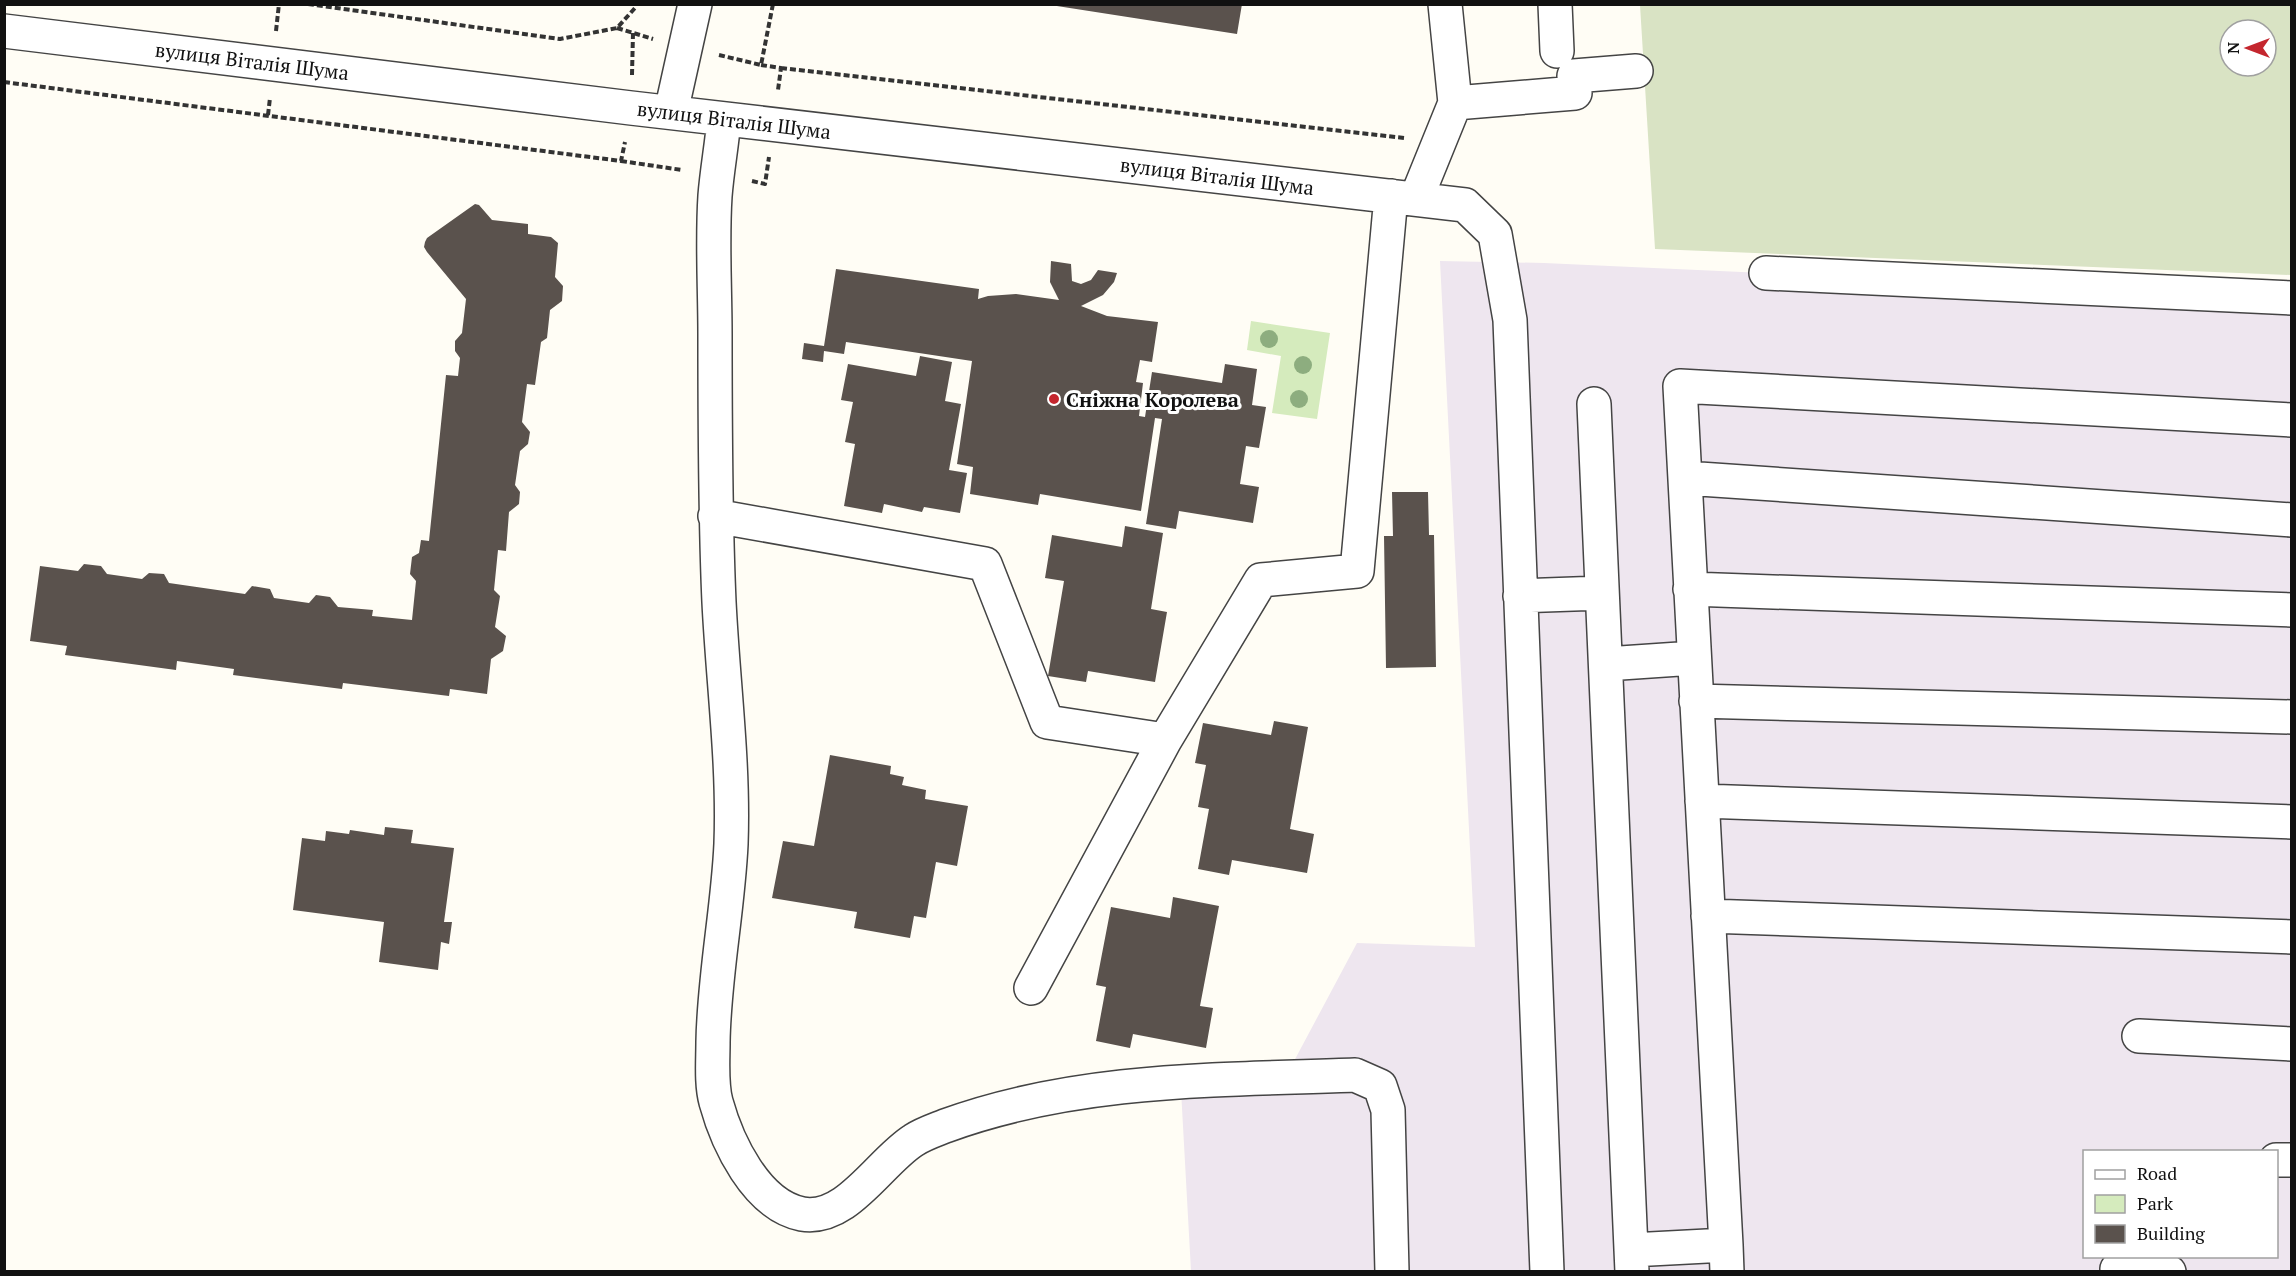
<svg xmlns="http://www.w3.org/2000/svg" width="2296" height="1276" viewBox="0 0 2296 1276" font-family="'PT Serif',serif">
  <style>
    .industrial { fill: #eee6ef; fill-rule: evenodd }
    .green { fill: #d5ebbd }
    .cemetery { fill: #d9e3c4; fill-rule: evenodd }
    .building { fill: #5a524d }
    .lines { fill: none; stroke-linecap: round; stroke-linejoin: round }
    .minor-casing { stroke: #444; stroke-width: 36 }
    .path { stroke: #333; stroke-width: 4; stroke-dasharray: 6 3; stroke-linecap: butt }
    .minor { stroke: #fff; stroke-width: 33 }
    .tree { fill: #8dad7f }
    .poi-dot { fill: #c4262e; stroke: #fff; stroke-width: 2 }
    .labels { text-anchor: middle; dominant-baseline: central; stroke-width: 6; stroke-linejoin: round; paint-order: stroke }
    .street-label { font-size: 20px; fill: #111; stroke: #fff }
    .poi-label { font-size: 20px; font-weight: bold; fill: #111; stroke: #fff; text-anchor: start }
  </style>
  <rect width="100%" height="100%" fill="#fffdf5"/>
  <path class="industrial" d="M1440,261L1544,263L2291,297V1271H1191L1181,1090L1277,1093L1357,943L1475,947ZM2084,1152H2276V1256H2084Z"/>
  <path class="green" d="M1251,321L1330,333L1317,419L1272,413L1281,356L1247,350Z"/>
  <path class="cemetery" d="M1640,5H2291V275L1655,249ZM2230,30H2266V66H2230Z"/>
  <path class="building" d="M1044,4H1242L1237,34Z
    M475,204L479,205L492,220L528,224V234L551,237L558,243L555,277L563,286L562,301L550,310L547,338L541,342L535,385L527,384L522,422L530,432L528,444L520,451L515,485L520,492L519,504L509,512L506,551L498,550L494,590L500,596L495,627L506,636L503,651L491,659L487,694L450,689L449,696L343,683L342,689L233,675L234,669L177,661L176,670L65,655L67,646L30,641L40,566L78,571L84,564L101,566L107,574L142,579L149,573L164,574L169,583L245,594L252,586L270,589L274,598L309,603L316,595L330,597L338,607L373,610L372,616L412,620L416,581L410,574L412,557L419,553L421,540L429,541L446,375L458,376L460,358L455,351V341L462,333L466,299L427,252L424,247L425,242L427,238Z
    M1051,261L1071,264L1072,281L1081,284L1091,280L1098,270L1117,273L1114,282L1103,295L1081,306L1107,316L1158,322L1152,362L1140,360L1136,382L1143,383L1139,416L1145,417L1152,372L1222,383L1225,364L1257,369L1252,405L1266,407L1259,448L1246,446L1240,484L1259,487L1253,523L1179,511L1176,529L1146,524L1162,419L1155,418L1141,511L1040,494L1038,505L970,494L973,467L957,464L972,361L846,342L844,354L824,351L823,362L802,359L804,343L824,346L836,269L979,289L978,299L988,296L1016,294L1059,300L1050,282Z
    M920,356L952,362L945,401L961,404L949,470L967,473L960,513L924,507L922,512L884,504L882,513L844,506L855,444L845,442L853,402L841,400L848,364L916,376Z
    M1392,492H1428L1429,535H1434L1436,667L1386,668L1384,536H1393Z
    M1125,526L1163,533L1151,609L1167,612L1155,682L1088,671L1086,682L1048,676L1064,581L1045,578L1052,535L1122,547Z
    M1274,721L1308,727L1290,829L1314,834L1307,873L1232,860L1229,875L1198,869L1209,809L1198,807L1206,765L1195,763L1203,723L1271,735Z
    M830,755L891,766L890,774L904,777L902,785L926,790L925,799L968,806L957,866L936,862L926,918L914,916L910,938L854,928L857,912L772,898L783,841L814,846Z
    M385,827L413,830L411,843L454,848L444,922H452L449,944L441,942L438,970L379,962L384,922L293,910L302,838L325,841L326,831L349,834L350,830L384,835Z
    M1173,897L1219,906L1200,1006L1213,1008L1206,1048L1133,1034L1130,1048L1096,1041L1106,987L1096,985L1111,907L1170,918Z"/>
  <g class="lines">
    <defs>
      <path id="minor" d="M1555,4L1557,51
        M4,31L631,108L1465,205L1495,234L1510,320L1547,1272
        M1455,103L1575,93L1574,76L1636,71
        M671,112L695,4
        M724,119C722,144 717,170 715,196C712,242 715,288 715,334C715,424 715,513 719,602C723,683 734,763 731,844C728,910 714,976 713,1042C713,1061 711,1084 716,1102C727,1142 756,1205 802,1214C847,1222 880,1161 914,1140C923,1134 935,1130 945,1126C1076,1078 1218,1080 1355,1075L1380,1086L1388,1110L1392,1272
        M1416,199L1455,103L1445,4
        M1766,273L2292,298
        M1594,404L1632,1272
        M1685,478L2292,520
        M715,516L985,564L1047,722L1165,740
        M1690,589L2292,610
        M1520,596L1602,593
        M1606,664L1694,658
        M1696,701L2292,717
        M1702,801L2292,822
        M1708,916L2292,937
        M1031,988L1165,740L1261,580L1357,571L1391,196
        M2139,1036L2292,1044
        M2276,1160H2292
        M1726,1245L1680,386L2292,420
        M1631,1250L1726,1245L1727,1272
        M2117,1269L2169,1272"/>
    </defs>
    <use href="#minor" class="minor-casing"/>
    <path class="path" d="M308,4L560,39L617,28L635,8V4
      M617,28L653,39
      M276,31L279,4
      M719,55L761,65L773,4
      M761,65L781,68L778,90
      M781,68L1404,138
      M632,75L633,33
      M4,82L621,161L625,142
      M268,115L270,98
      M621,161L682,170
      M752,181L765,184L769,157"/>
    <use href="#minor" class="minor"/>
  </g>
  <g class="tree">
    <circle cx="1269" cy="339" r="9"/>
    <circle cx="1303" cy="365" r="9"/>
    <circle cx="1299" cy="399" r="9"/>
  </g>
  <circle class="poi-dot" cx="1054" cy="399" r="6"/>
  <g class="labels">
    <g class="street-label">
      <text transform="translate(252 61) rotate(7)">вулиця Віталія Шума</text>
      <text transform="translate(734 120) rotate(7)">вулиця Віталія Шума</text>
      <text transform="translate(1217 176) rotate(7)">вулиця Віталія Шума</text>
    </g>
    <g class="poi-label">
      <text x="1066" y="399">Сніжна Королева</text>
    </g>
  </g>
  <rect width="2296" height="1276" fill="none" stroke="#111111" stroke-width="12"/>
  <rect x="2083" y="1150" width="195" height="108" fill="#ffffff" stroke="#a0a0a0" stroke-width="1.5"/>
  <rect x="2095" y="1170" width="30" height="9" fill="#ffffff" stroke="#a0a0a0" stroke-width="1.5"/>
  <text x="2137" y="1180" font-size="18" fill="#111111">Road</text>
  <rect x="2095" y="1195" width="30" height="18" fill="#d5ebbd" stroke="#a0a0a0" stroke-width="1.5"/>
  <text x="2137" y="1210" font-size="18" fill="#111111">Park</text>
  <rect x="2095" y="1225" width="30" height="18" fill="#5a524d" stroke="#a0a0a0" stroke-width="1.5"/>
  <text x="2137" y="1240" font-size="18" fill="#111111">Building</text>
  <g transform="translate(2248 48) rotate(270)"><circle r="28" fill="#ffffff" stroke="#a0a0a0" stroke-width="1.5"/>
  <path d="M0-4.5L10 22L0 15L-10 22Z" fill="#c4262e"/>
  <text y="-9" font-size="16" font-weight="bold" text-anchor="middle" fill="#111111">N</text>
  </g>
</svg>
